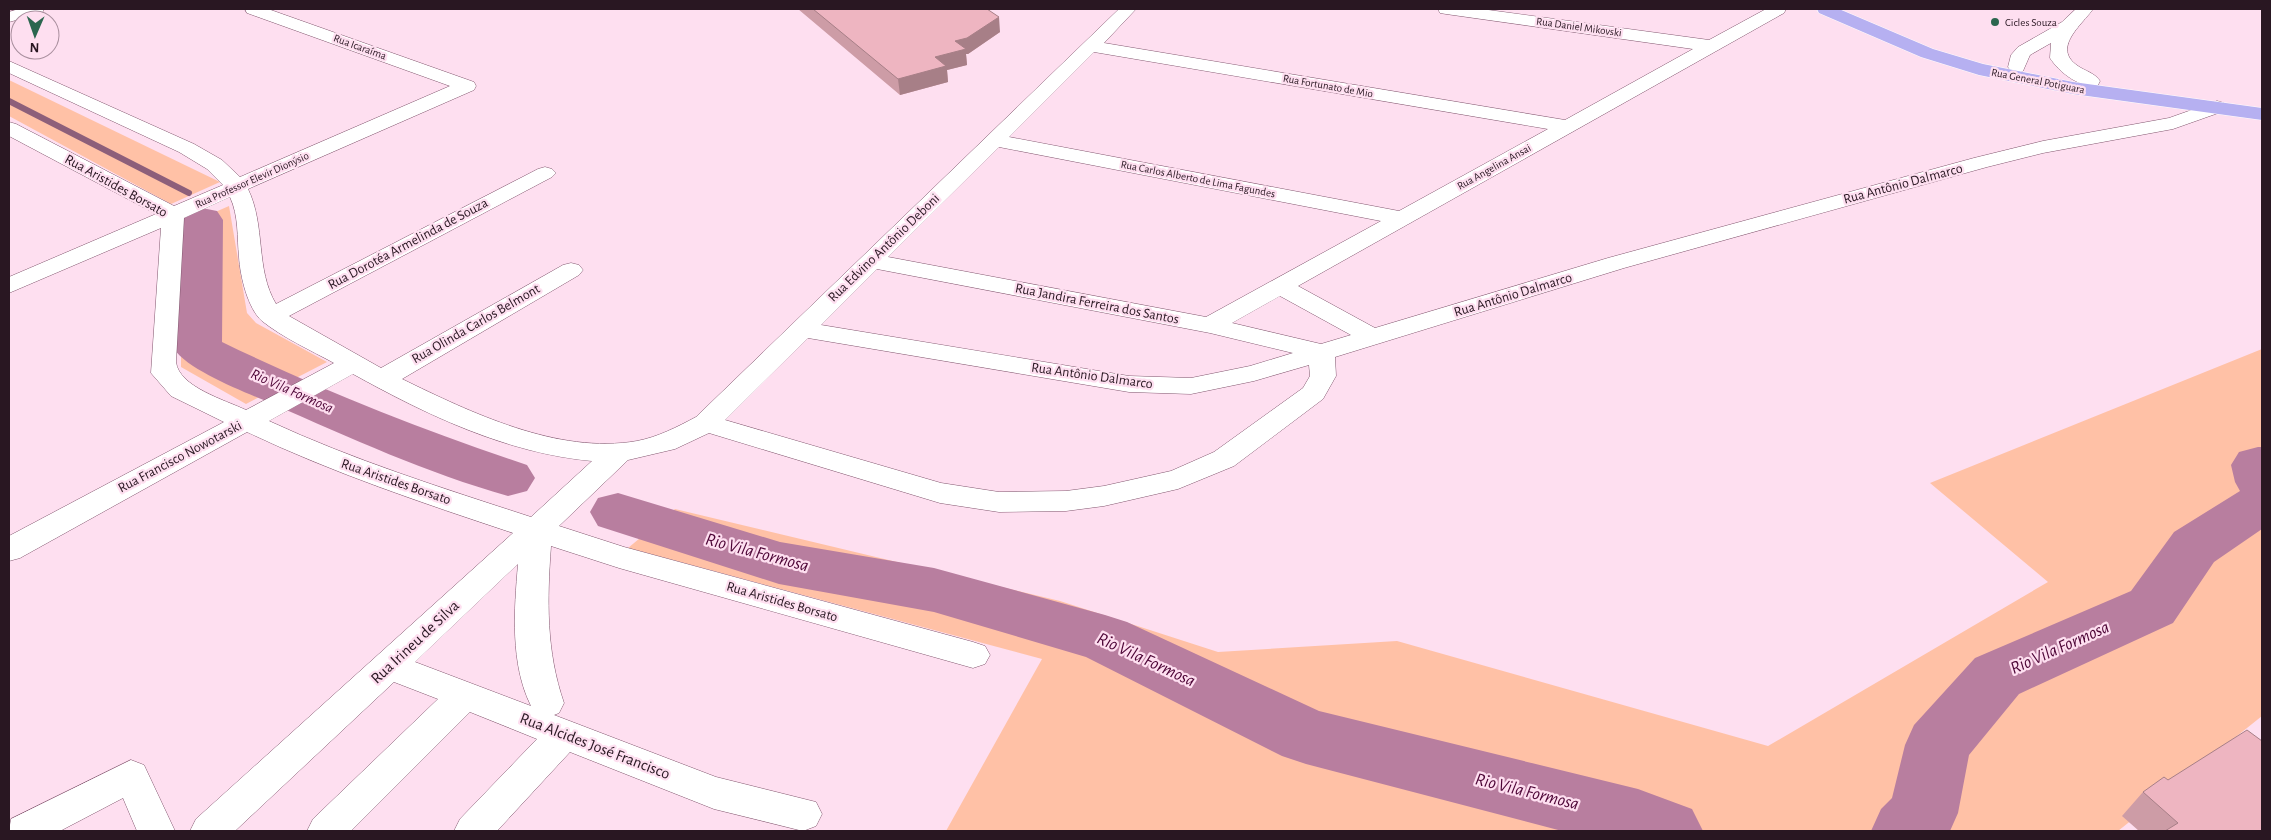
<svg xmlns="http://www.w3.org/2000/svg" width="2271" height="840" viewBox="0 0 2271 840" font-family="'Alegreya Sans',sans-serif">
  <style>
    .green { fill: #ffc1a6 }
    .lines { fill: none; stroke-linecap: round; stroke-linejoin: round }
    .stream { stroke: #8d5f7a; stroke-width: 6 }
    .river { fill: #b87e9f; fill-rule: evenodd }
    .minor-casing { stroke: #82576f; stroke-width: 1 }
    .major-casing { stroke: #fff; stroke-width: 1 }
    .minor { fill: #fff; fill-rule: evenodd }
    .major { fill: #b6b0f1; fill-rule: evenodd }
    .wall { fill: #cd9ca6 }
    .shaded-wall { fill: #a77f87 }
    .building { fill: #eeb5c1; stroke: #a77f87 }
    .poi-dot { fill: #2c664f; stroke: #fedff0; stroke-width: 2 }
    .labels { text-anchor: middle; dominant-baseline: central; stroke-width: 4.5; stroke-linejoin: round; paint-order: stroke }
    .far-poi-label { font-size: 11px; fill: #291722; stroke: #fedff0; text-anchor: start }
    .far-street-label { font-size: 11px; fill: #291722; stroke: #fedff0 }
    .street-label { font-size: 14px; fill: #291722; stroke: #fedff0 }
    .water-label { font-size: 15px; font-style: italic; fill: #4c0435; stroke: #fedff0 }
    .near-street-label { font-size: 16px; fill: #291722; stroke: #fedff0 }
    .near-water-label { font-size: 18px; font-style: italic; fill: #4c0435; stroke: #fedff0 }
  </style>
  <rect width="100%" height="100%" fill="#fedff0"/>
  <path class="green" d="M9,80L220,182L171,204L9,116Z
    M229,206L247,313L256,323L327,362L246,404L181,367V227Z
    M2262,349V716L2118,831H946L1042,659L628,548L675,509L1060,601L1218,652L1397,641L1768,746L2048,582L1930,483Z"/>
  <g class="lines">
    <path class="stream" d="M9,101L189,193"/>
    <path class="river" d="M202,208L217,211L223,220L222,342C321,390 423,430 527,465L535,478L527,491L508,496C427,473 350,438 273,404C247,393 189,371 174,349L181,220L187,211Z
      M2258,447H2262V529L2214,562L2173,623L2019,694L1969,755L1958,813L1950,831H1871L1881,809L1892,798L1905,745L1914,725L1975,658L2131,591L2174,532L2240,491L2235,482L2231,465L2239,452Z
      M618,493L780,542L934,568L1105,615L1127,622L1319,711L1638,789L1692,809L1703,831H1562L1306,764L1282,756L1086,657L934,612L779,584L598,526L590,512L598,498Z"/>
    <defs>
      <path id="minor" d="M19,9H44L42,13L9,22V12Z
        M245,9H268L474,82L476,86L474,90L248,189C266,226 255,269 276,304L538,169L545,167L552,169L556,173L552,177L289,316L381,368L563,265L571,263L579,265L583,270L579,275L402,379C470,412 558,455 637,441C658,437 677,427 696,417L1119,9H1136L1104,43L1565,120L1693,49L1446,14L1440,13L1438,9H1481L1709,40L1766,9H1786L1784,13L1298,286L1375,328L1608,258L1974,158L2043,141L2169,118L2217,101L2224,103L2227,107L2224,111L2173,129L2043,153L1987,167L1624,268L1335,357L1336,376L1323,399L1234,466L1178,489L1104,506L1066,511L999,512L940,503L709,433L675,449L628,460L559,526L624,547L973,642L985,646L990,655L985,664L973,668L619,568L551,546C547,600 546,651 564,703L559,713L554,715L716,777L816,802L822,814L816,826L803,831L714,809L570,752L497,831H454L460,819L537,739L470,712L351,831H307L313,819L438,699L394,682L235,831H190L196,819L513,533C423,503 333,473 247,432L20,558L9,561V536L224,422L171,396L151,373L161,228L9,293V277L156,214L9,136V122L16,124L174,206L223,185L207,169L179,152L9,73V61L194,144L222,160L240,177L450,86L247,13ZM1094,52L1548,129L1399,211L1009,137ZM999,147L1381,221L1206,317L888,257ZM230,197C239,216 237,238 239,257C240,276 248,309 262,321C282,337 310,350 334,363L246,410C225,400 179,387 176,362L184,218ZM877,269L1210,333L1293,353L1250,366L1191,378L1129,376L821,325ZM1280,296L1351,335L1321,344L1232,323ZM808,338L1129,392L1191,394L1254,381L1309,365L1310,376L1303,388L1214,452L1171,471L1104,486L1066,491L999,492L941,483L725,420ZM353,374C427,415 506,453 592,461L531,517C442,488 353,460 269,421ZM518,564C514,610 510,664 531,706L415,662Z
        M2076,9H2093C2082,25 2051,48 2078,66C2085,71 2095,73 2100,81L2098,85C2080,89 2059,72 2050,58L2051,43L2030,55L2023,71H2011L2008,67L2011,55L2018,47L2062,22Z
        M131,760L144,765L175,831H137L123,798L60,831H9L11,819Z"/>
      <path id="major" d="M1817,9H1839L1933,49L1983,64L2073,82L2262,108V120L2073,94L1979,75L1921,57L1819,13Z"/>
    </defs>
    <use href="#minor" class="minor-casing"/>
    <use href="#major" class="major-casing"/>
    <use href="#minor" class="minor"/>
    <use href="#major" class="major"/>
  </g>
  <path class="wall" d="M798,9H987L1000,32L968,54H966L967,65L947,70L948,82L900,95Z
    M2168,780L2262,831H2139L2122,816L2143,792Z"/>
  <path class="shaded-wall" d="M999,17L1000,32L968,54H966L967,65L947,70L948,82L900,95L898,79L935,57L955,41Z"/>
  <path class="building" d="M813,9H987L999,17L967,38L955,41L966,49L935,57L946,66L898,79Z
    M2247,730L2262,741V831H2165L2178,823L2143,792L2164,777L2168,780Z"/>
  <circle class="poi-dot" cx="1995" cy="22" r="5"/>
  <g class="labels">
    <g class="far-poi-label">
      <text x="2005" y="22">Cicles Souza</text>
    </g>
    <g class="far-street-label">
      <text transform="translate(1579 27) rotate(8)">Rua Daniel Mikovski</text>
      <text transform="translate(360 47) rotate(20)">Rua Icaraíma</text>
      <text transform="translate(2038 81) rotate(11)">Rua General Potiguara</text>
      <text transform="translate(1328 86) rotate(10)">Rua Fortunato de Mio</text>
      <text transform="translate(1494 167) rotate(-29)">Rua Angelina Ansai</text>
      <text transform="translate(1198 179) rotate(11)">Rua Carlos Alberto de Lima Fagundes</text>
      <text transform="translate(252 180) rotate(-24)">Rua Professor Elevir Dionýsio</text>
    </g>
    <g class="street-label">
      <text transform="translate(1903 184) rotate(-15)">Rua Antônio Dalmarco</text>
      <text transform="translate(116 186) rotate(29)">Rua Aristides Borsato</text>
      <text transform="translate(408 244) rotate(-28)">Rua Dorotéa Armelinda de Souza</text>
      <text transform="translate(884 248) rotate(-44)">Rua Edvino Antônio Deboni</text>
      <text transform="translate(1513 295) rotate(-17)">Rua Antônio Dalmarco</text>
      <text transform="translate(1097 304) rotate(11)">Rua Jandira Ferreira dos Santos</text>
      <text transform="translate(476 324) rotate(-30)">Rua Olinda Carlos Belmont</text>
      <text transform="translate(1092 376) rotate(8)">Rua Antônio Dalmarco</text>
      <text transform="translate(180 457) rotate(-28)">Rua Francisco Nowotarski</text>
      <text transform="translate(396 482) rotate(19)">Rua Aristides Borsato</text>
      <text transform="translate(782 602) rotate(16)">Rua Aristides Borsato</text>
    </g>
    <g class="water-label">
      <text transform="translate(292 391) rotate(24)">Rio Vila Formosa</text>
    </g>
    <g class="near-street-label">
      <text transform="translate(415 642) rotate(-43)">Rua Irineu de Silva</text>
      <text transform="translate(595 746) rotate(21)">Rua Alcides José Francisco</text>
    </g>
    <g class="near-water-label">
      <text transform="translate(757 553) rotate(15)">Rio Vila Formosa</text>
      <text transform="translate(2060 648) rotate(-24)">Rio Vila Formosa</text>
      <text transform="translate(1146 660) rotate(25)">Rio Vila Formosa</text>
      <text transform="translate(1527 792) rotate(14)">Rio Vila Formosa</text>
    </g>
  </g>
  <rect width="2271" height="840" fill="none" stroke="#291722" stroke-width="20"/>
  <g transform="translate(35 35) rotate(182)"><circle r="24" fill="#fedff0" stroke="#a98f9e"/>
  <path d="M0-4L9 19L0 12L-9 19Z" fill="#2c664f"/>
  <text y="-8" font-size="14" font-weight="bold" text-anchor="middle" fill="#291722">N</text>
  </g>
</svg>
